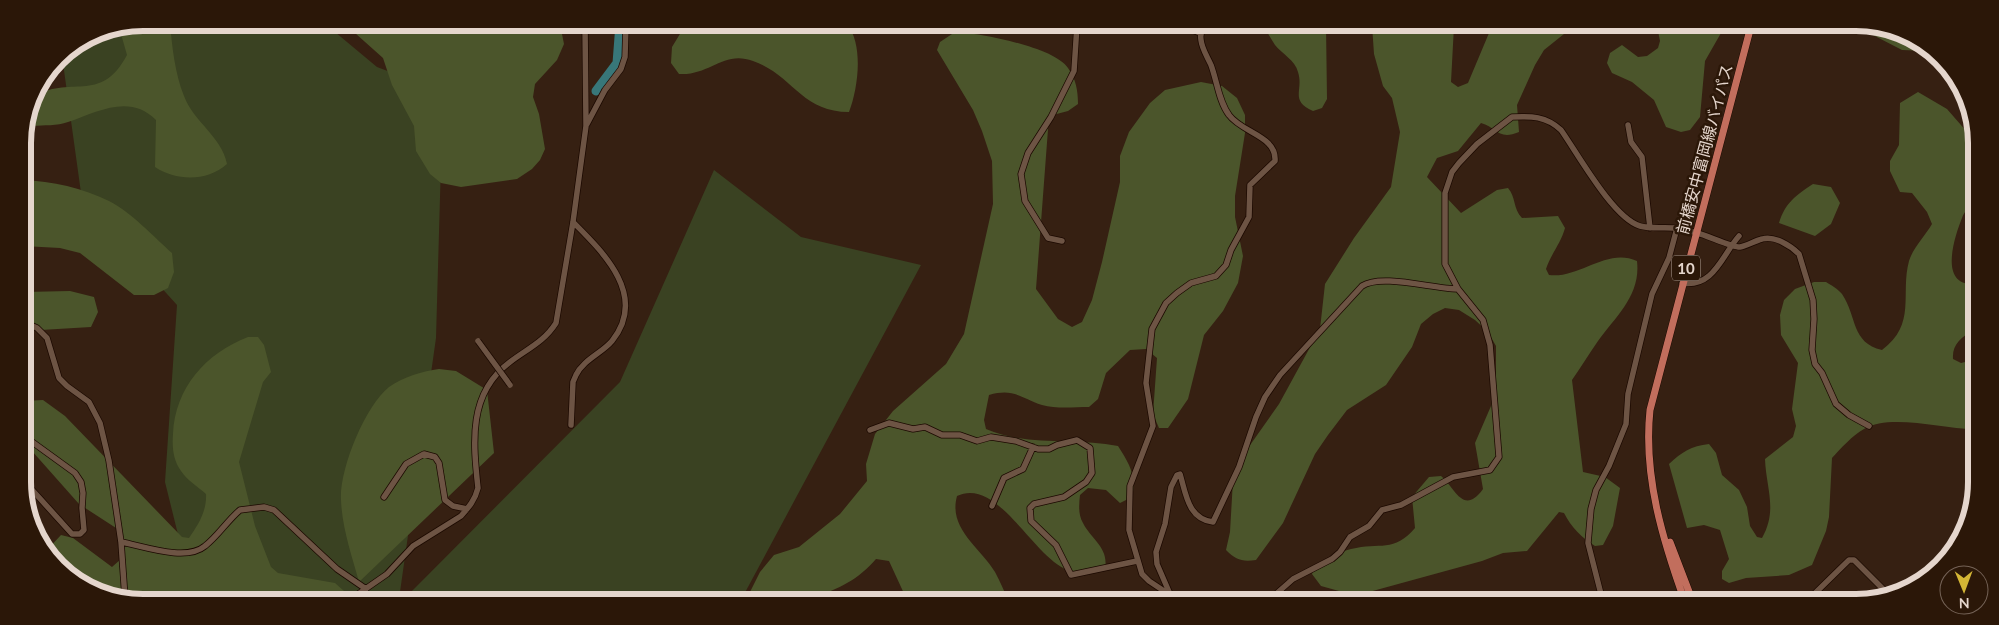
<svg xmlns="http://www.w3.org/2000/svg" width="1999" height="625" viewBox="0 0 1999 625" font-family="Lato,'Noto Sans JP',sans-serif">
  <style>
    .green { fill: #3a4222 }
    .forest { fill: #4b552b }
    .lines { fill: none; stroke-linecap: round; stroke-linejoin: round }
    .river { stroke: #387779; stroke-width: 9 }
    .minor-casing { stroke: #1c0900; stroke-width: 7 }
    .major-casing { stroke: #1c0900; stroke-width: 8 }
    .minor { stroke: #6d5444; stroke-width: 5.5 }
    .major { stroke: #c26e5d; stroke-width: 7 }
    .minor-bridge-casing { stroke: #1c0900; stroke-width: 7; stroke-linecap: butt }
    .minor-bridge { stroke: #6d5444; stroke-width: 5.5 }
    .labels { text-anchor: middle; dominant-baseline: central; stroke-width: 5; stroke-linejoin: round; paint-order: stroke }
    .shield { fill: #2b1708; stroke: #ad9d92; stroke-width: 1 }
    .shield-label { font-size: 15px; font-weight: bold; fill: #e5d6cd }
    .street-label { font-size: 16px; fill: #e5d6cd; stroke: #2b1708 }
    .rim { fill: none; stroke: #e5d6cd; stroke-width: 6 }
  </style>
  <rect width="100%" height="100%" fill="#362012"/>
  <path class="green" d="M144,23H306L335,32L377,67L443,92L436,338L399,599L196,598L193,595L165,482L177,305L82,200L62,56L98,32Z
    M714,170L801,237L921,265L741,600L404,599L620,382Z"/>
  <path class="forest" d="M144,23H170C172,46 175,74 184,96C193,121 222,137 227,164C207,182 176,181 155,167L156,120C130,93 97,112 68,122C57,126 44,125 33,126L27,116L32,98C69,73 100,106 127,55L121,34L115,28Z
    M338,23H410L417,33L429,30L435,23L560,24L564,44L557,60L535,84L533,97L539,114L545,149L540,160L532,169L517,179L461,187L441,183L430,174L416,151L414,126L392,85L383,58L346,25Z
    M686,24H847C864,45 858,89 849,112C801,112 793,75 753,61C723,50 710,76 679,74L671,63L672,47Z
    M1263,25H1326L1327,99L1322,108L1313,111C1289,100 1304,90 1298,72C1295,60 1282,54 1275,45C1271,39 1267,32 1263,25Z
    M1372,25L1454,26L1451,82L1458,87L1468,83L1489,33L1497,26H1566L1569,30L1544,50L1535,65L1517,105L1519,132C1498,141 1497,127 1481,123L1458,151L1437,158L1427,177L1461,213L1497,190L1508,188C1516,197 1513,209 1522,218L1558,216L1565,228C1561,243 1551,254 1546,269L1549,275C1579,279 1607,247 1637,261C1641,295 1616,316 1598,341C1589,354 1581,367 1572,380L1583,472L1605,477L1620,488L1613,526L1603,545L1595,546C1582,538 1571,527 1564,513L1559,512L1527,551L1503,553L1482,561L1369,592L1339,591L1321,586L1312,574L1315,565C1327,560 1339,552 1351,549C1380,542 1394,553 1415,528L1412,497L1429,477L1441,476C1454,486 1463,517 1483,489L1475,443L1491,406L1496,372V346L1488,332L1475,320L1459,310L1445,308L1433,314L1421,324L1412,347L1386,385L1347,410L1328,435L1315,454L1283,523L1256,560C1242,562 1236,560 1226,550L1230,532L1233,480L1248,448L1279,404L1320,329L1325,284L1354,238L1391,187L1400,132L1392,98L1383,86L1374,54Z
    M1657,26H1725L1705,61L1700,117L1690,130L1681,132L1666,127L1654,100L1632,82L1612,73L1607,63L1610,53L1622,45L1638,57L1647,56L1658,48L1660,41Z
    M1865,27H1887L1926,51L1902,50L1871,34Z
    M955,32C980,33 1054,47 1068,68C1076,79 1078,91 1078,104L1068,111L1049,116L1036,289L1058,319L1072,327L1082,322L1092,300L1102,262L1120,182V156L1129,132L1150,103L1165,90L1201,82L1222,86L1237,98L1245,115V133L1235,196V217L1243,256L1238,283L1223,311L1204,335L1188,399L1168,428H1159L1153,414L1157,358L1146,349L1130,350L1106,373L1098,399L1089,407C1074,407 1056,409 1042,405C1021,398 1014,388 989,395L984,420L986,429C1027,447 1075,437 1118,446C1129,463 1137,476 1132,497L1120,503L1106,490L1088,488L1080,495C1079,504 1078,515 1083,523C1091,539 1109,548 1105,568C1095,570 1081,573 1071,571C1034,561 999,476 957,496C948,529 980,547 995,572C1000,581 1004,591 1008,600H907L889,561L876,559C867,569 858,577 847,583C838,589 825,591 819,600H746L760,572L774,555L799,547L840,514L867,481L866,464L875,434L893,411L946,364L964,334L993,204L992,161L982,131L973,110L937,50L940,42Z
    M1918,92L1947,109L1974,140C1974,157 1977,182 1974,198C1972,205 1964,211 1962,218C1954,238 1939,285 1973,284V330C1961,338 1952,344 1953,359L1961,363L1973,360V429C1943,429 1890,413 1864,429C1852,436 1841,448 1832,458L1829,517L1826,531L1812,565L1789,575L1746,578L1729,583L1722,579V571L1729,559L1720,530L1704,525L1687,528L1669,464C1682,452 1691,446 1709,444L1716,453L1722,475L1739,490L1747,507L1750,526L1757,537L1762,538C1778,510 1766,488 1765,459L1793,437L1796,426L1792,409L1798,363L1781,335L1780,315L1784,300L1795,289L1814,282H1826C1831,285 1838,289 1842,294C1857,316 1851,343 1882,350C1917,324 1900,294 1909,261C1913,248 1925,236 1932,224L1927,212L1912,193L1900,192L1890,171V161L1899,145L1900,103Z
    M23,180C52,181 83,188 109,201C131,212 154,237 172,253L174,272L168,288L154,295H134L80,253L60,248L23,246Z
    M1813,184L1831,187L1840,203L1831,224L1815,236L1779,223C1785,203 1796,195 1813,184Z
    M70,291L94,297L98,312L91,327L24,331V292Z
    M248,337H258L264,345L271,372L263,382L239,462L255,526L271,567L278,573L335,583L353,599L112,598L53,561L47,550L61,535L73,538L112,567L121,559V544L116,528L79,504L32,451L24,445V401L43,400L65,416L182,537L189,538C198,525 207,511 206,494C198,487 187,480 181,471C173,460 172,447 173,434C175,388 206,353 248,337Z
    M439,369L456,371L487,390L494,453L359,582C352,556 342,528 341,500C339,470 365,406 389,387C403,377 423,371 439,369Z"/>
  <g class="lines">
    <path class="river" d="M596,91L617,63L620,24"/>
    <defs>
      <path id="minor" d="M1189,25L1195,31L1200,33
        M587,124L605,90L621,69L625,57L626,24
        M1628,125L1631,142L1642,157L1650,228
        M1062,241L1048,238L1025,201L1021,174L1028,153L1051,117L1074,71L1077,25
        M1682,283C1714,288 1722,255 1739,236
        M24,322L37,328L47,338L59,378L67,386L89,402L100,423L109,461L121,542L125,598
        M571,425L573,382L576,375C583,360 602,353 612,341C648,296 604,253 573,222
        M870,430L889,423L913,429L925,427L942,435H960L977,441L991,437L1016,441L1038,449H1049L1057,445L1077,440L1090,448L1092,473L1086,482L1064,497L1034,504L1030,508L1031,521L1056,545L1071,575L1137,561
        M24,436L75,473L81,482L83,493L82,508L84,530L80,534H72L25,482
        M384,497L406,464L424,454L435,457L439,463L445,500L453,506L467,509
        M992,506L1004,478L1023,469L1033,447
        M121,542C143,546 186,562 205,546C218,536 227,521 240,510L264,507L274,510L337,569L366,589
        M1170,594L1157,564L1156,552L1165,524L1171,487L1177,475L1180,474C1186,494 1188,519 1213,522L1239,467L1256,417L1265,397L1280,375L1362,286C1381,273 1433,289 1458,289
        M351,599L387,574L413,546L461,516C469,507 475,500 478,488C473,442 468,393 510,362C527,349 544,342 556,323L573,222L586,126L585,24
        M1179,601L1149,581L1142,574L1129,530L1130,486L1153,426L1146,383L1152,329L1166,303L1177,293L1191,283L1216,276L1226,265L1231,250L1249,217L1250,185L1275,161C1277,136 1242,133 1229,115C1219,102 1217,81 1211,65C1207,56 1202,49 1201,40C1200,34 1201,30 1204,25
        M1276,601V594L1293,579L1332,559L1340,552L1350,537L1369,526L1382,510L1401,505L1453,477L1490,470L1499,457L1490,345L1483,320L1458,289L1445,264V193L1452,172L1459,163L1477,144L1512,117C1531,116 1546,116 1561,130C1578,154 1613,218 1640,226C1651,229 1663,227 1674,228C1682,228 1690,231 1697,233C1706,235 1734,248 1740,247C1747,246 1754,241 1762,239C1774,235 1791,246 1799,254L1813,300L1814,319L1812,350L1815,364L1822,373L1836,404L1849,415L1869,426
        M1603,602L1588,543L1591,509L1596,490L1609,466L1626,424L1628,394L1652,294L1669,258L1677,228
        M1806,602L1849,560H1854L1887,593"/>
      <path id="major" d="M1670,542L1693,602
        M1685,602C1663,541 1643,476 1650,410L1751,26"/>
    </defs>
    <use href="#minor" class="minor-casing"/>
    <use href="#major" class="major-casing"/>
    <use href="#minor" class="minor"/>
    <use href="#major" class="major"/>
    <defs>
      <path id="minor-bridge" d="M478,341L510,385"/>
    </defs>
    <use href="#minor-bridge" class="minor-bridge-casing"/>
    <use href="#minor-bridge" class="minor-bridge"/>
  </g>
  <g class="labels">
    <rect class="shield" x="1672" y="255.5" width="28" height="25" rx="4"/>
    <g class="shield-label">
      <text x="1686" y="268">10</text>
    </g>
    <g class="street-label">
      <text transform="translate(1704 149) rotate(-75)">前橋安中富岡線バイパス</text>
    </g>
  </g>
  <path d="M0 0H1999V625H0ZM143 31H1856A112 112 0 0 1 1968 143V482A112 112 0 0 1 1856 594H143A112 112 0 0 1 31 482V143A112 112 0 0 1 143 31Z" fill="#2b1708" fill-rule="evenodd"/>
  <path class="rim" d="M143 31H1856A112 112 0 0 1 1968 143V482A112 112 0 0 1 1856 594H143A112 112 0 0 1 31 482V143A112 112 0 0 1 143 31Z"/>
  <g transform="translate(1964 590) rotate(179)"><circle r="24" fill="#2b1708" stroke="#756357"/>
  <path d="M0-4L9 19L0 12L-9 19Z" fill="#d4b635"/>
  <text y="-8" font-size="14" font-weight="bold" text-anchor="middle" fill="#e5d6cd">N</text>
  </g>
</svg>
